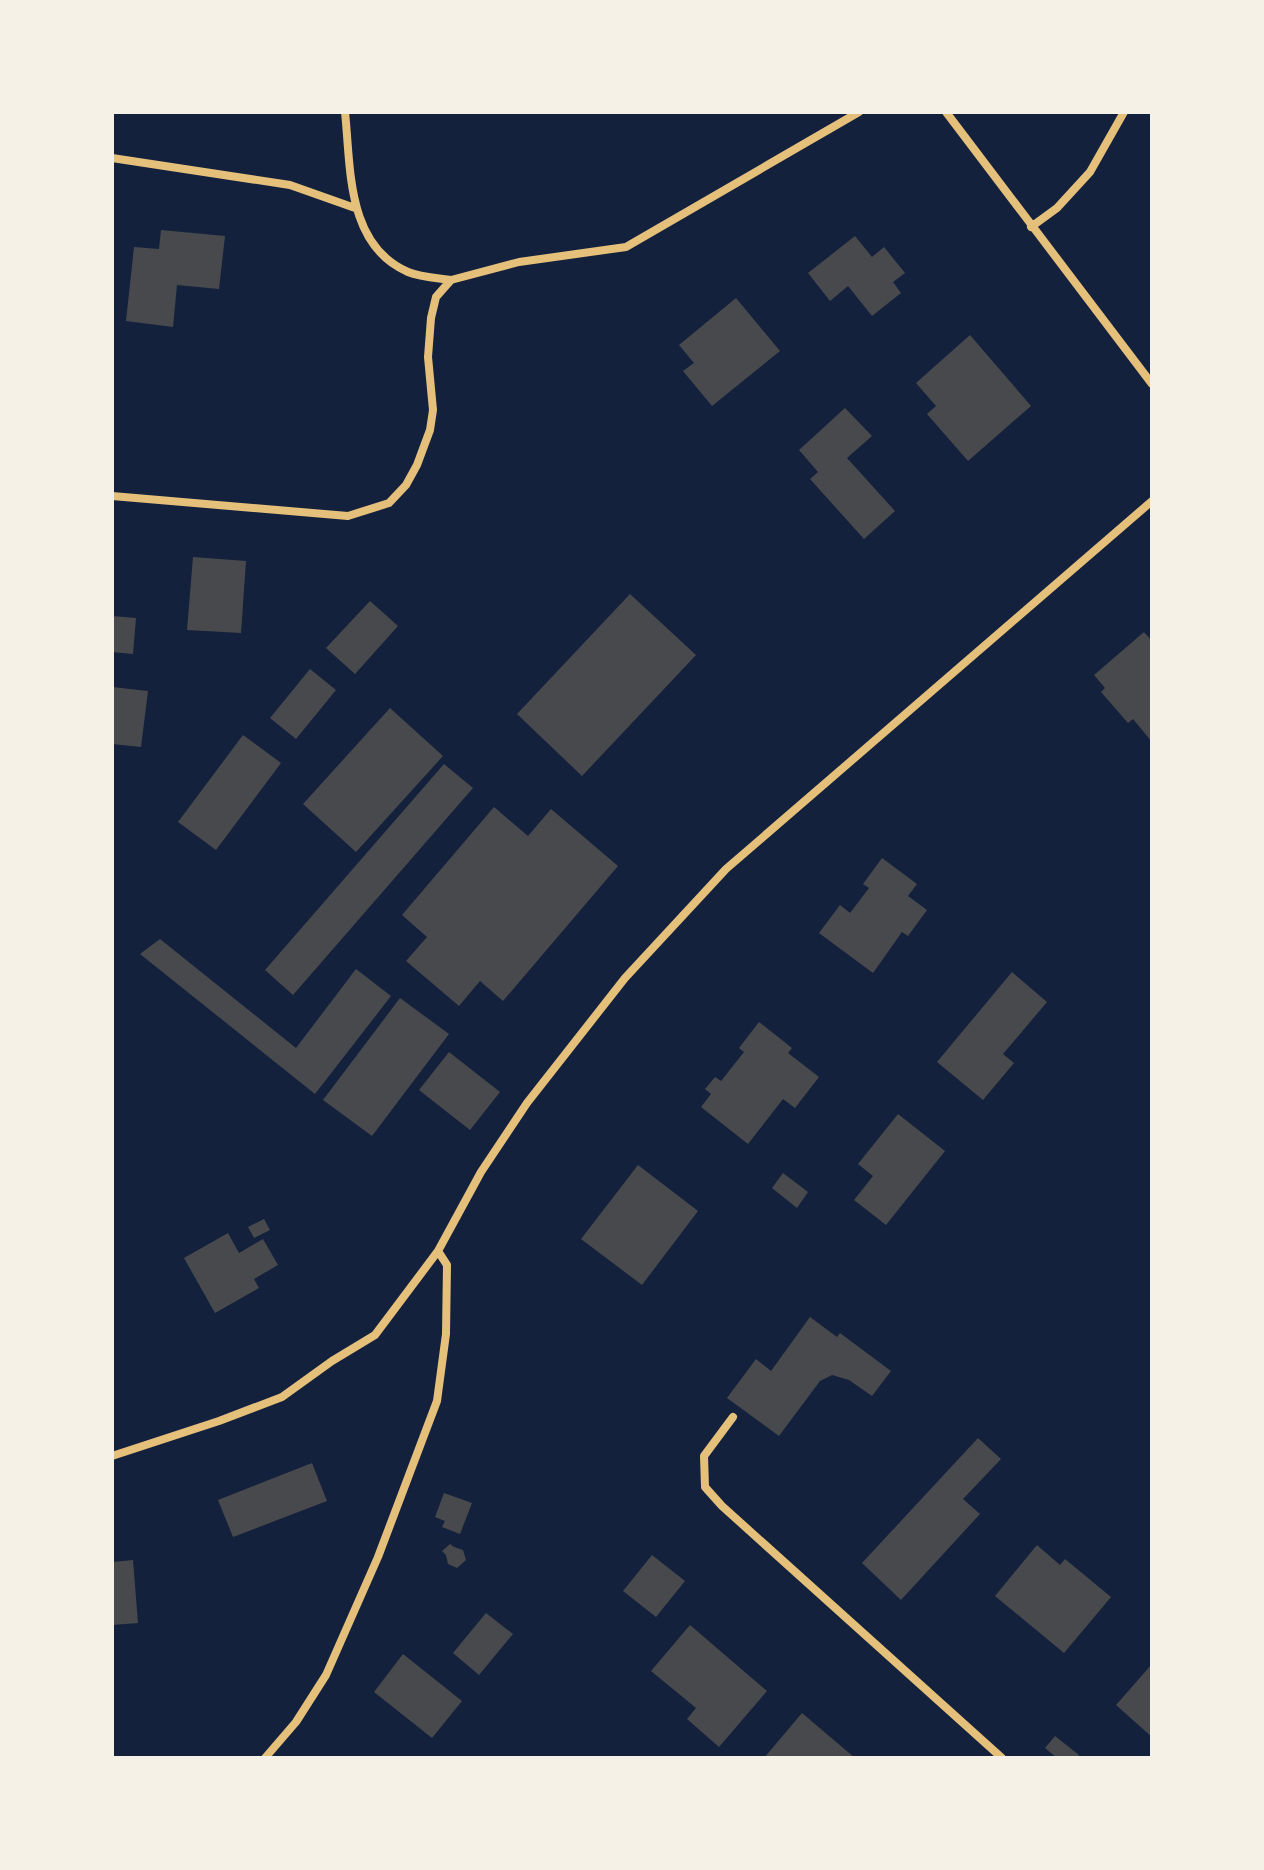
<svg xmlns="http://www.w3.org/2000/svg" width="1264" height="1870" viewBox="0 0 1264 1870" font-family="'Sofia Sans Condensed',sans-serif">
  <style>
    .building { fill: #48494c }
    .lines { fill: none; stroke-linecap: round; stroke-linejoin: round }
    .minor { stroke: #e5c07b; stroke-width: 8 }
  </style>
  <rect width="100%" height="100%" fill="#14213d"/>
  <path class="building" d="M161,230L225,236L219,289L177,285L173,327L126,321L134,247L159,249Z
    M855,236L872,257L884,247L905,273L893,282L901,293L872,316L848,286L830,301L808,273Z
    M736,298L780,351L712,406L683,371L694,363L679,345Z
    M970,335L1031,406L968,461L927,414L936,406L916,383Z
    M845,408L872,436L847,458L895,511L864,539L810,479L818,472L799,450Z
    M193,557L246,561L241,633L187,630Z
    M630,594L696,655L582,776L517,714Z
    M370,601L398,626L355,674L326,648Z
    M112,616L136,618L133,654L112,652Z
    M1144,632L1152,641V742L1133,719L1128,723L1101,692L1105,688L1094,675Z
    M310,669L336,690L296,739L270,718Z
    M112,687L148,691L141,747L112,744Z
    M390,708L443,756L356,852L303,804Z
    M243,735L281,763L216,850L178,822Z
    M444,764L473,788L293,995L265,970Z
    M494,807L528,836L551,809L618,866L503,1001L480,981L459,1006L406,961L427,937L402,915Z
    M882,858L917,884L908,896L927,910L908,936L902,932L873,973L819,933L840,905L850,913L869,888L863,884Z
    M160,939L296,1048L356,969L391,996L315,1094L140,954Z
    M1012,972L1047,1002L1003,1054L1014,1063L983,1100L937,1062Z
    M400,998L449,1034L372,1136L323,1100Z
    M759,1022L792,1048L788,1053L819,1077L795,1108L783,1099L748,1144L701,1107L711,1094L705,1089L715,1077L721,1081L744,1052L739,1048Z
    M449,1052L500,1092L470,1130L419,1090Z
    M898,1114L945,1151L886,1225L854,1200L873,1176L858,1164Z
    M638,1165L698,1211L642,1285L581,1239Z
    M783,1173L808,1192L797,1208L772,1188Z
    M264,1219L270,1230L254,1238L248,1227Z
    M228,1233L239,1253L263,1239L278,1265L254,1279L259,1288L215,1313L184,1258Z
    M810,1317L837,1337L840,1333L891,1371L872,1396L849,1380L832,1375L820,1381L779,1436L727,1398L756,1359L771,1371Z
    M978,1438L1001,1459L963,1499L980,1514L901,1600L862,1563Z
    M312,1463L327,1501L233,1537L218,1500Z
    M444,1493L472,1503L460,1534L442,1527L445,1521L435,1517Z
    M450,1544L454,1547L463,1550L466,1560L457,1568L448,1564L446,1555L442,1551Z
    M1037,1545L1060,1565L1065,1559L1111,1597L1064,1653L995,1596Z
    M652,1555L685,1581L656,1617L623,1591Z
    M133,1560L138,1623L112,1625V1562Z
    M486,1613L513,1634L479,1675L453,1653Z
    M690,1625L767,1691L719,1747L687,1719L696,1708L651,1671Z
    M403,1654L462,1701L432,1738L374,1692Z
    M1152,1664V1737L1116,1705Z
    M802,1713L855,1758H764Z
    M1055,1736L1079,1755L1077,1758H1057L1045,1748Z"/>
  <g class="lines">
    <path class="minor" d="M345,112C351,168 346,245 408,272C420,277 437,278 451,280
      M946,112L1152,384
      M112,158L290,185L355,208
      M1031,227L1057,208L1090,172L1124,112
      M112,496L348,516L389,503L406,485L417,465L430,430L433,410L428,357L431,318L436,297L451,280L519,262L626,247L859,112
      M733,1417L704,1456L705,1487L722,1506L1002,1758
      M112,1456L219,1421L282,1397L332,1361L375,1335L438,1251
      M265,1758L296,1722L326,1675L378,1557L437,1401L446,1334L447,1265L438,1251L481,1172L527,1103L625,978L726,869L1152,501"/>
  </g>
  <rect width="1264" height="1870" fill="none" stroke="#f6f1e7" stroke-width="228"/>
</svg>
